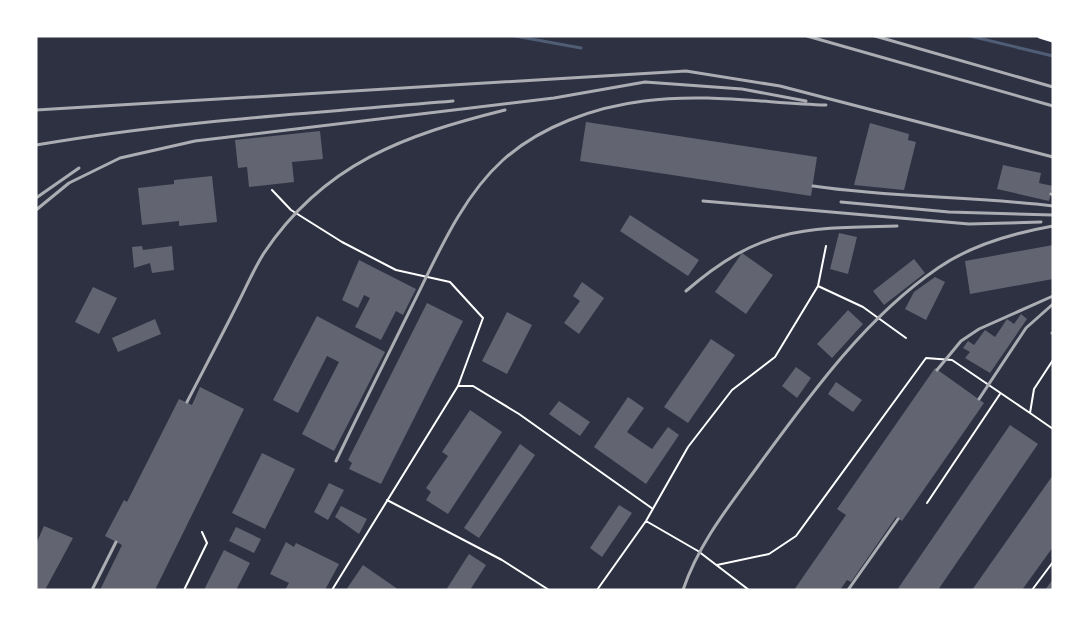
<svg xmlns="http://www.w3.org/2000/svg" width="1089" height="626" viewBox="0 0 1089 626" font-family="'Golos Text',sans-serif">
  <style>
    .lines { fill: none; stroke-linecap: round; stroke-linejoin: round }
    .stream { stroke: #4f5d75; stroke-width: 3 }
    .building { fill: #626471 }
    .service { stroke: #fff; stroke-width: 2 }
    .minor { stroke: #fff; stroke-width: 5 }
    .rail { stroke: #abadb3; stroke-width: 3 }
  </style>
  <rect width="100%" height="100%" fill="#2d3142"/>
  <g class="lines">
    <path class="stream" d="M515,36L581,48
      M970,36L1053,56"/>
  </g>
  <path class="building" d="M586,122L817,157L811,196L580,161Z
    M870,123L909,134L908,140L916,142L904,190L854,185Z
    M320,131L323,159L292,162L294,182L249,187L247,167L238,168L235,140Z
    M1003,165L1041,173L1039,183L1053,186L1049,201L997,189Z
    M212,176L217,222L179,226V221L142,225L138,188L174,184V180Z
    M630,215L699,260L688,276L620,231Z
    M839,233L857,237L848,274L830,269Z
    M1053,245V279L970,294L965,261Z
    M142,246L143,250L172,246L174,270L152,273L150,263L134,268L132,247Z
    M742,253L773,275L746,314L715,292Z
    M914,259L925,273L884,305L873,291Z
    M359,260L416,289L403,315L396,311L381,340L355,327L370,298L364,295L358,308L342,300Z
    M935,277L945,282L926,320L905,309L914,292Z
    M582,282L604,298L579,334L564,323L580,301L573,296Z
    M93,287L117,298L99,334L75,322Z
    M427,303L463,321L381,484L349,469L352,463L348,460Z
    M848,310L863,324L832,358L817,344Z
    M507,312L532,325L507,374L482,361Z
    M1021,314L1027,319L990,373L965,358L970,352L963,348L968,341L974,345L985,330L995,337L1007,319L1014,324Z
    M317,316L385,352L334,451L302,434L339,362L327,356L298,413L273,400Z
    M155,319L161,334L118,352L112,338Z
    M711,339L735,355L688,423L664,407Z
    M796,367L811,378L797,398L782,386Z
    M935,368L984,403L902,521L896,517L851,582L847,580L840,590H794L846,515L837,509Z
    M836,382L862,400L853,412L828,394Z
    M200,387L244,409L155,590H100L122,545L105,536L124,500L127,502L179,399L192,405Z
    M628,397L644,408L627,432L652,449L668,427L679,435L646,484L594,447Z
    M559,401L590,422L580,436L549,414Z
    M470,410L502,432L448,514L426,500L431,492L426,488L448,456L442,452Z
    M1010,425L1038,444L938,590H897Z
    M520,444L535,455L479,538L464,528Z
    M262,453L295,469L265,529L232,513Z
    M1053,475V547L1022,590H972Z
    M329,483L344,490L328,520L314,512Z
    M619,505L632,513L602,557L590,548Z
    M341,506L367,519L359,534L335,517Z
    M44,526L73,538L45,590H36V544Z
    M236,527L261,539L254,553L229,541Z
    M286,542L294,547L296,543L339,564L325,590H285L289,583L270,574Z
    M224,550L250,563L236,590H204Z
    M469,554L486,565L470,590H446Z
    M363,565L399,590H346Z
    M1053,579V590H1045Z"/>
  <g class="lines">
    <path class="service" d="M272,190L291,210L342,242L396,270L450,282L483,318L458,386
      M818,286L863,307L906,338
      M1053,360L1034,389L1030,413L1053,429
      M387,500L502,560L549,590
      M927,503L1000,394
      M646,521L698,551L749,590
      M717,565L769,554L796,536L926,358L952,360L1030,413
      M184,590L207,543L202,532
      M332,590L458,386H473L519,414L653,509
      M597,590L646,521L688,447L732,390L775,357L818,286L826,246
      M1032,590L1053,562"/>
    <path class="minor" d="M1040,36L1053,40"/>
    <path class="rail" d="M807,36L1053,106
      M875,36L1053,87
      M36,110L686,71L780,86L1053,157
      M36,145C174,121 314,113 453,101
      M813,186C893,198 973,196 1053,206
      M1051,194L1053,195
      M36,198L79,168
      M703,201L969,224L1041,222
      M841,202L949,212L1053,215
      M36,210L69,183L120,158L195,141L554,98L645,82L742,89L806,101
      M686,291C760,227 803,228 897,226
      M1052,333H1053
      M937,370L961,341L979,329L1053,296
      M979,399L1026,328L1053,304
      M187,402C204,369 222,335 239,301C247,285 255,267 264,253C324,163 405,135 505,110
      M336,461C361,409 387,357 412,306C437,256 461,198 503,160C541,126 595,107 644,101C705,93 766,103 826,105
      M93,588L116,542
      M683,590C699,543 729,506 758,466C810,395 865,318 938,268C971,245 1014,233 1053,226
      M848,590L898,519"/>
  </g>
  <rect width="1089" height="626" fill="none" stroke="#ffffff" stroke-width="75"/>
</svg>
